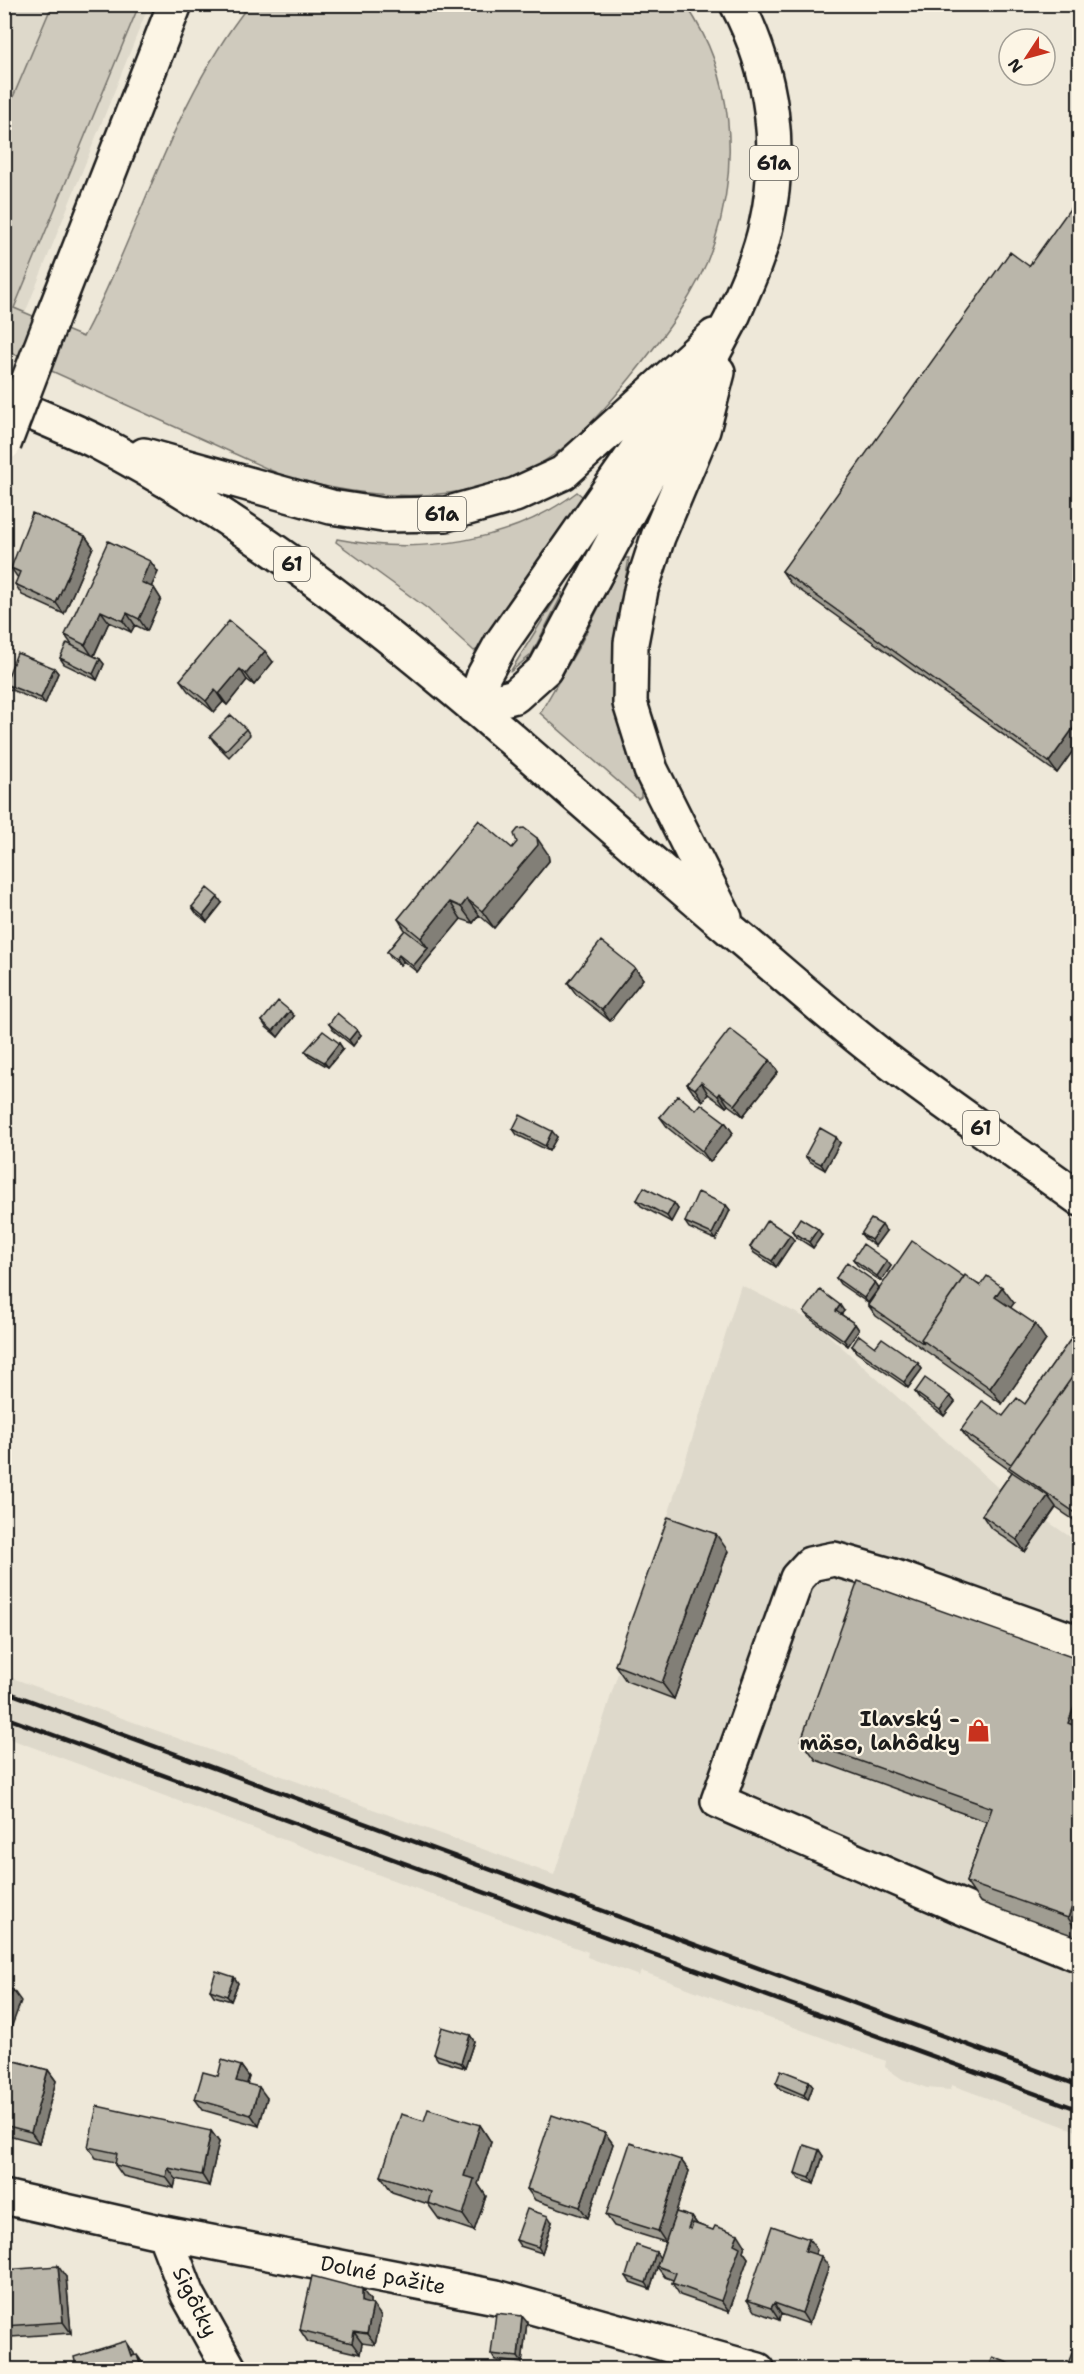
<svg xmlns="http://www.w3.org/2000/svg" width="1084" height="2374" viewBox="0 0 1084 2374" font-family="'Shantell Sans',sans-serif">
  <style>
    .built { fill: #ded9cb }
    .green { fill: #cfcabd; stroke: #76736c; stroke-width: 1.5 }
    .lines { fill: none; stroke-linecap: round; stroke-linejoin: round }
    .minor-casing { stroke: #1c1c1c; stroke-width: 38 }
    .major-casing { stroke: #1c1c1c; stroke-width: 38 }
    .minor { stroke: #fcf5e5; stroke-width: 33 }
    .major { stroke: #fcf5e5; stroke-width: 33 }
    .rail { stroke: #1c1c1c; stroke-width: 4.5 }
    .major-bridge-casing { stroke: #1c1c1c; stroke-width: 38; stroke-linecap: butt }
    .major-bridge { stroke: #fcf5e5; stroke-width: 33 }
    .wall { fill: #a09d92; stroke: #1c1c1c; stroke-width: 1.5 }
    .shaded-wall { fill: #827f77; stroke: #1c1c1c; stroke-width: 1.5 }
    .building { fill: #bab6aa; stroke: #1c1c1c; stroke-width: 1.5 }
    .labels { text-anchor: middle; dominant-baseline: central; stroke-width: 4.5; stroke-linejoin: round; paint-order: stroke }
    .shield { fill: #fcf5e5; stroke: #5f5d58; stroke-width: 1.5 }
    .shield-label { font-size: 20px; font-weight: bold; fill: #1c1c1c }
    .poi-label { font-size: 21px; font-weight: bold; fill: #1c1c1c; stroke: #fcf5e5; text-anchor: end }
    .street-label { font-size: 21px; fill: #1c1c1c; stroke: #fcf5e5 }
  </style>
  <rect width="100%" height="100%" fill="#eee8d9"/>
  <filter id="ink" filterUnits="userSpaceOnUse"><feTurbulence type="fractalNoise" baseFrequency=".0167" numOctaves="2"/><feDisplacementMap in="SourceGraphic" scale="12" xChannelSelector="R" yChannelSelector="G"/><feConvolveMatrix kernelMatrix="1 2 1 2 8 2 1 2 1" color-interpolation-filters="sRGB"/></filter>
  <g filter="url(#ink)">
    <path class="built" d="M5,5H149L5,363Z
      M741,1285L814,1322L996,1486L1079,1543V2132L952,2085L950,2090L927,2088L902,2079L885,2067L886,2061L641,1971L639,1976L587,1957L588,1952L5,1737L4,1675L554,1875Z"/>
    <path class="green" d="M52,5H139L14,308L83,337C141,228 172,102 249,5H686C734,75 740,163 714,243C698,293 663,337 631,377C597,419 562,458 511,478C437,505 363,497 288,478L5,350V116Z
      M577,492L583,497L479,649L474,651L428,609L336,542L337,539C418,555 510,543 577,492Z
      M624,558H629C615,638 606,715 641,792V797L638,799L540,713L580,645Z
      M560,592L563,593L531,655L510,672Z"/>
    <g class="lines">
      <defs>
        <path id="minor" d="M1080,1643L890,1575L834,1559L810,1564L797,1578L718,1801L968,1910L1080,1955
          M4,2197L164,2233L496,2297L758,2370
          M164,2233L188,2295L230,2370"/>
        <path id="major" d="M51,321L175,4
          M718,372L703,430L658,537L641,590L631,643L630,703L651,770L725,918
          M4,401C35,415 67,427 97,442C336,566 529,759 732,931C782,973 831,1017 883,1057C947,1106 1014,1151 1080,1199
          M144,455L331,507L383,515L446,514L515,495L563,473L714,336
          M473,707L515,696L545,669L731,320C744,290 759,259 766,226C783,151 773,72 737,4
          M473,707L484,675L501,644L664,411"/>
      </defs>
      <use href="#minor" class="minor-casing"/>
      <use href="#major" class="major-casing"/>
      <use href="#minor" class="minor"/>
      <use href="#major" class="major"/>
      <path class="rail" d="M4,1691L1080,2086
        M4,1717L1080,2110"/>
      <defs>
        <path id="major-bridge" d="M4,444L51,321"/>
      </defs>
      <use href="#major-bridge" class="major-bridge-casing"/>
      <use href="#major-bridge" class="major-bridge"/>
    </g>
    <path class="wall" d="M1080,207V741L1057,773L790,583L782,571L1029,266Z
      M85,536L93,547L64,614L22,595L15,584L18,578L11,568Z
      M150,561L158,572L151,587L154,588L161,599L147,631L135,625L131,632L109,622L94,656L100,659L104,664L97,680L64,664L60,658L72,645L65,635Z
      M273,662L254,685L247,680L227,705L223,702L214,712L188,691L180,680Z
      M54,668L58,673L45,704L9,689L5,684Z
      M246,729L250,735L229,757L214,742L210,736Z
      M512,848L548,854L549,861L494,928L479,915L473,923L461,919L417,972L403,961L400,965L391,958L387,952L405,930L398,919Z
      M222,903L207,922L196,913L192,907Z
      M635,968L643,979L610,1021L576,994L568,983Z
      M294,1016L278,1037L266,1027L262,1021Z
      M329,1024L361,1035L353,1046L333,1030Z
      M339,1043L343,1049L328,1067L309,1056L305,1051Z
      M770,1060L778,1072L743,1116L728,1105L726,1107L708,1094L703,1101L695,1095L687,1084Z
      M696,1110L725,1122L733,1133L710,1162L668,1128L660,1117Z
      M513,1129L557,1137L549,1151L517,1135Z
      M840,1143L825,1170L809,1161L805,1156Z
      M637,1200L674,1203L678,1209L671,1222L641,1206Z
      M726,1205L730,1210L716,1240L689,1228L685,1222Z
      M792,1231L822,1235L813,1248L796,1237Z
      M886,1231L875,1246L865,1239L861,1234Z
      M794,1240L776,1267L754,1253L750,1247Z
      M853,1259L891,1266L881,1281L857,1265Z
      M964,1277L1014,1303L1010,1307L1046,1340L1002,1404L876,1316L868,1305Z
      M836,1278L875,1282L879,1288L868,1303L840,1284Z
      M844,1311L841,1314L855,1324L859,1330L848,1346L809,1318L804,1312Z
      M1080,1326V1524L1056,1508L1025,1552L990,1527L982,1515L1012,1472L969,1441L961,1430L1003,1416L1025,1404Z
      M852,1346L875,1347L918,1363L922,1369L908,1388L856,1352Z
      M915,1392L950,1396L955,1402L944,1416L919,1398Z
      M728,1551L674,1699L626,1681L615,1665Z
      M1080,1660V1938L980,1902L966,1882L987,1822L816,1760L801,1740Z
      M234,1977L238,1983L231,2001L214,1996L210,1990Z
      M470,2035L474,2041L465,2068L438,2060L434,2054Z
      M4,2058L48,2070L56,2081L39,2143L4,2134Z
      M241,2066L249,2077L247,2084L267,2098L259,2126L203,2110L195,2099L218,2076Z
      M809,2081L813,2086L808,2100L780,2089L776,2083Z
      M424,2121L480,2125L491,2142L478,2184L486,2196L474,2231L439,2219L428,2204L392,2192L381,2176Z
      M211,2131L219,2142L209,2186L176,2179L174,2188L123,2176L115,2165V2162L96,2158L88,2147Z
      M605,2133L613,2144L588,2218L535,2200L527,2189Z
      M819,2150L823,2156L814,2184L799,2179L795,2173Z
      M681,2160L689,2171L676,2212L692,2217L697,2224L745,2245L743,2251L748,2258L729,2312L680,2295L672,2283L673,2280L665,2277L657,2267L650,2289L630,2282L626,2276L660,2257L665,2242L614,2226L606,2215Z
      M552,2222L542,2253L520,2246L516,2240Z
      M817,2250L815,2254L829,2267L809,2324L781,2314L779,2320L754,2311L747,2300Z
      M4,2270L66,2277L71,2333L11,2337L4,2328Z
      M370,2300V2304L381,2316L375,2345L362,2343L360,2354L308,2342L300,2330Z
      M527,2322L522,2363L495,2360L491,2354Z
      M1080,2337V2370H1072L1068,2364Z"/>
    <path class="shaded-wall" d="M85,536L93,547L64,614L56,603Z
      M150,561L158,572L148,594L141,582Z
      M154,588L161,599L147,631L139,619Z
      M101,611L109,622L93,657L85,645Z
      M127,613L135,625L131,632L123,621Z
      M265,651L273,662L254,685L246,674Z
      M100,659L104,664L97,680L93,674Z
      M54,668L58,673L45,704L41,698Z
      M240,669L247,680L227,705L219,694Z
      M215,690L223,702L214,712L206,701Z
      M1080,719V741L1057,773L1049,762Z
      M537,838L548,854L549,861L494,928L482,911Z
      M218,897L222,903L207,922L203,916Z
      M467,899L479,915L473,923L461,907Z
      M450,902L461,919L417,972L413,966L428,948L421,938Z
      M399,955L403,961L400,965L396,959Z
      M635,968L643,979L610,1021L602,1010Z
      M290,1011L294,1016L278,1037L273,1031Z
      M357,1030L361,1035L353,1046L349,1040Z
      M339,1043L343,1049L328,1067L324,1062Z
      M770,1060L778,1072L743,1116L735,1105Z
      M701,1082L708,1094L703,1101L695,1089Z
      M720,1093L728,1105L726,1107L718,1096Z
      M725,1122L733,1133L710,1162L702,1151Z
      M552,1131L557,1137L549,1151L545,1146Z
      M836,1137L840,1143L825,1170L821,1164Z
      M674,1203L678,1209L671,1222L667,1216Z
      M726,1205L730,1210L716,1240L712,1234Z
      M882,1225L886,1231L875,1246L871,1240Z
      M818,1229L822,1235L813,1248L809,1242Z
      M790,1235L794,1240L776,1267L772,1261Z
      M887,1261L891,1266L881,1281L877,1276Z
      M875,1282L879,1288L868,1303L864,1298Z
      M1002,1287L1014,1303L1007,1313L995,1297Z
      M840,1305L844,1311L840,1316L836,1311Z
      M855,1324L859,1330L848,1346L844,1340Z
      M1035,1324L1046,1340L1002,1404L990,1388Z
      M918,1363L922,1369L908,1388L904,1382Z
      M950,1396L955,1402L944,1416L940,1410Z
      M1048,1496L1056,1507L1025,1552L1017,1540Z
      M716,1534L728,1551L674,1699L662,1683Z
      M1080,1691V1740L1068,1723Z
      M1080,1884V1935L1068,1918Z
      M234,1977L238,1983L231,2001L227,1996Z
      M13,1990L21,2001L6,2042L4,2040V2014Z
      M470,2035L474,2041L465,2068L461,2063Z
      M241,2066L249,2077L244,2092L236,2081Z
      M48,2070L56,2081L39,2143L31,2132Z
      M809,2081L813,2086L808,2100L804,2095Z
      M259,2087L267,2098L259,2126L251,2115Z
      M480,2125L491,2142L478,2184L486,2196L474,2231L463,2215L464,2176Z
      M211,2131L219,2142L209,2186L202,2175Z
      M605,2133L613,2144L588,2218L580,2207Z
      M819,2150L823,2156L814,2184L810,2178Z
      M681,2160L689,2171L666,2243L658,2231Z
      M168,2168L176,2179L174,2188L166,2177Z
      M548,2216L552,2222L542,2253L538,2247Z
      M692,2217L700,2228L696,2239L688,2228Z
      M738,2234L745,2245L743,2251L748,2258L729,2312L721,2301L734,2244Z
      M809,2239L817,2250L813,2262L805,2251Z
      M656,2252L660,2258L650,2289L646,2283Z
      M821,2256L829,2267L809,2324L802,2313Z
      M58,2266L66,2277L71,2333L63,2322Z
      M362,2289L370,2300V2314L362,2302Z
      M774,2303L781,2314L779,2320L771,2308Z
      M373,2305L381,2316L375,2345L367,2334Z
      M522,2316L527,2322L522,2363L518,2357Z
      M354,2332L362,2343L360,2354L352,2343Z
      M126,2341L134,2353L138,2368L131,2356Z
      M137,2355L145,2366L146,2370H142Z"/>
    <path class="building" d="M1074,203L1080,207V719L1049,762L782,571L1010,252L1029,266Z
      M32,513L85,536L56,603L15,584L20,572L11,568Z
      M108,541L150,561L141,582L154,588L139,619L127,613L123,621L101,611L85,645L65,635Z
      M229,621L265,651L246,674L240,669L219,694L215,690L206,701L180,680Z
      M67,643L100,659L93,674L60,658Z
      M17,653L54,668L41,698L5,684Z
      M231,715L246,729L225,751L210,736Z
      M479,820L512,848L517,842L514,834L518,829L524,828L537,838L538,845L482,911L467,899L461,907L450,902L421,938L398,919Z
      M207,888L218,897L203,916L192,907Z
      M405,930L428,948L413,966L399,955L396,959L387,952Z
      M601,941L635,968L602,1010L568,983Z
      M278,1001L290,1011L273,1031L262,1021Z
      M337,1013L357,1030L349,1040L329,1024Z
      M730,1029L770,1060L735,1105L720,1093L718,1096L701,1082L695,1089L687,1084Z
      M323,1031L339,1043L324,1062L305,1051Z
      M678,1095L696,1110L701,1104L725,1122L702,1151L660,1117Z
      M520,1115L552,1131L545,1146L513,1129Z
      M820,1128L836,1137L821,1164L805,1156Z
      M644,1187L674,1203L667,1216L637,1200Z
      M698,1192L726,1205L712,1234L685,1222Z
      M800,1218L818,1229L809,1242L792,1231Z
      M871,1219L882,1225L871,1240L861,1234Z
      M767,1220L790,1235L772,1261L750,1247Z
      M912,1241L964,1277L921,1339L924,1344L868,1305Z
      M863,1244L887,1261L877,1276L853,1259Z
      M847,1262L875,1282L864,1298L836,1278Z
      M965,1275L980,1286L987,1276L1002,1287L995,1297L1035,1324L990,1388L921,1339Z
      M820,1290L840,1305L836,1311L855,1324L844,1340L804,1312Z
      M1080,1326V1366L1011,1464L961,1430L982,1401L1003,1416L1017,1398L1025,1404Z
      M859,1335L875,1347L882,1338L918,1363L904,1382L852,1346Z
      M1080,1366V1516L1009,1467Z
      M925,1378L950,1396L940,1410L915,1392Z
      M1012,1472L1048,1496L1017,1540L982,1515Z
      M668,1517L716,1534L662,1683L615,1665Z
      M858,1581L1080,1660V1691L1068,1723L1080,1728V1884L1068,1918L966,1882L992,1808L801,1740Z
      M216,1971L234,1977L227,1996L210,1990Z
      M4,1987L13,1990L4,2014Z
      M442,2027L470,2035L461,2063L434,2054Z
      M4,2058L48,2070L31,2132L4,2125Z
      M222,2060L241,2066L236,2081L259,2087L251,2115L195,2099L203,2072L218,2076Z
      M781,2070L809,2081L804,2095L776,2083Z
      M97,2106L211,2131L202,2175L168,2168L166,2177L115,2165L117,2153L88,2147Z
      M428,2109L480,2125L464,2176L474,2179L463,2215L428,2203L431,2192L381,2176L401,2114L424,2121Z
      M552,2115L605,2133L580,2207L527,2189Z
      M630,2143L681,2160L658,2231L606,2215Z
      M804,2145L819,2150L810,2178L795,2173Z
      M527,2209L548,2216L538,2247L516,2240Z
      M676,2212L692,2217L688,2228L691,2229L693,2223L713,2230L715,2226L738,2234L734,2244L740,2247L721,2301L672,2283L676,2273L657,2266Z
      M772,2226L809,2239L805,2251L821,2256L802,2313L774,2303L771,2308L747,2300Z
      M636,2245L656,2252L646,2283L626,2276Z
      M58,2266L63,2322L4,2326V2270Z
      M312,2276L362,2289V2302L373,2305L367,2334L354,2332L352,2343L300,2330Z
      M496,2313L522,2316L518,2357L491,2354Z
      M1078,2336L1080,2337V2368L1068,2364Z
      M126,2341L131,2356L137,2355L141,2367L132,2370H77L74,2357Z
      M993,2357L1026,2370H988Z"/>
  </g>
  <defs>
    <symbol id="shop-bare" viewBox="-9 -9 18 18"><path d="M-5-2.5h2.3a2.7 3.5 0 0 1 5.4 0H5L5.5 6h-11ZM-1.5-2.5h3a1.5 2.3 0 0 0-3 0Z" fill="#c8321e" stroke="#fcf5e5" stroke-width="2.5" paint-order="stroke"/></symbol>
  </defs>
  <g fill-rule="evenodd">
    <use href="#shop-bare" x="962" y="1714" width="33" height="33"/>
  </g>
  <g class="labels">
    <g class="shield">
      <rect x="750" y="146" width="48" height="34" rx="4.5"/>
      <rect x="418" y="497" width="48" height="34" rx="4.5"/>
      <rect x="274" y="547" width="36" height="34" rx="4.5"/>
      <rect x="963" y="1111" width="36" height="34" rx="4.5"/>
    </g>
    <g class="shield-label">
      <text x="774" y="163">61a</text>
      <text x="442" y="514">61a</text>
      <text x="292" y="564">61</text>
      <text x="981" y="1128">61</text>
    </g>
    <g class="poi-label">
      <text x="960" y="1719">Ilavský -<tspan x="960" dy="24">mäso, lahôdky</tspan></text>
    </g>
    <g class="street-label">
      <text transform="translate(383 2275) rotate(11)">Dolné pažite</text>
      <text transform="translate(195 2302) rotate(64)">Sigôtky</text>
    </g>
  </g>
  <rect width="1084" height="2374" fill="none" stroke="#fcf5e5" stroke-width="24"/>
  <rect x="12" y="12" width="1060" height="2350" fill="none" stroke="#1c1c1c" stroke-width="2" filter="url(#ink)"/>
  <g transform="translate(1027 57) rotate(234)"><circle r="28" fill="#fcf5e5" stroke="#a29e95" stroke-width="1.5"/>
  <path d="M0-4.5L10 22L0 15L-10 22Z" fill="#c8321e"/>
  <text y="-9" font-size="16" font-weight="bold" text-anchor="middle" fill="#1c1c1c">N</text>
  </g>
</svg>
